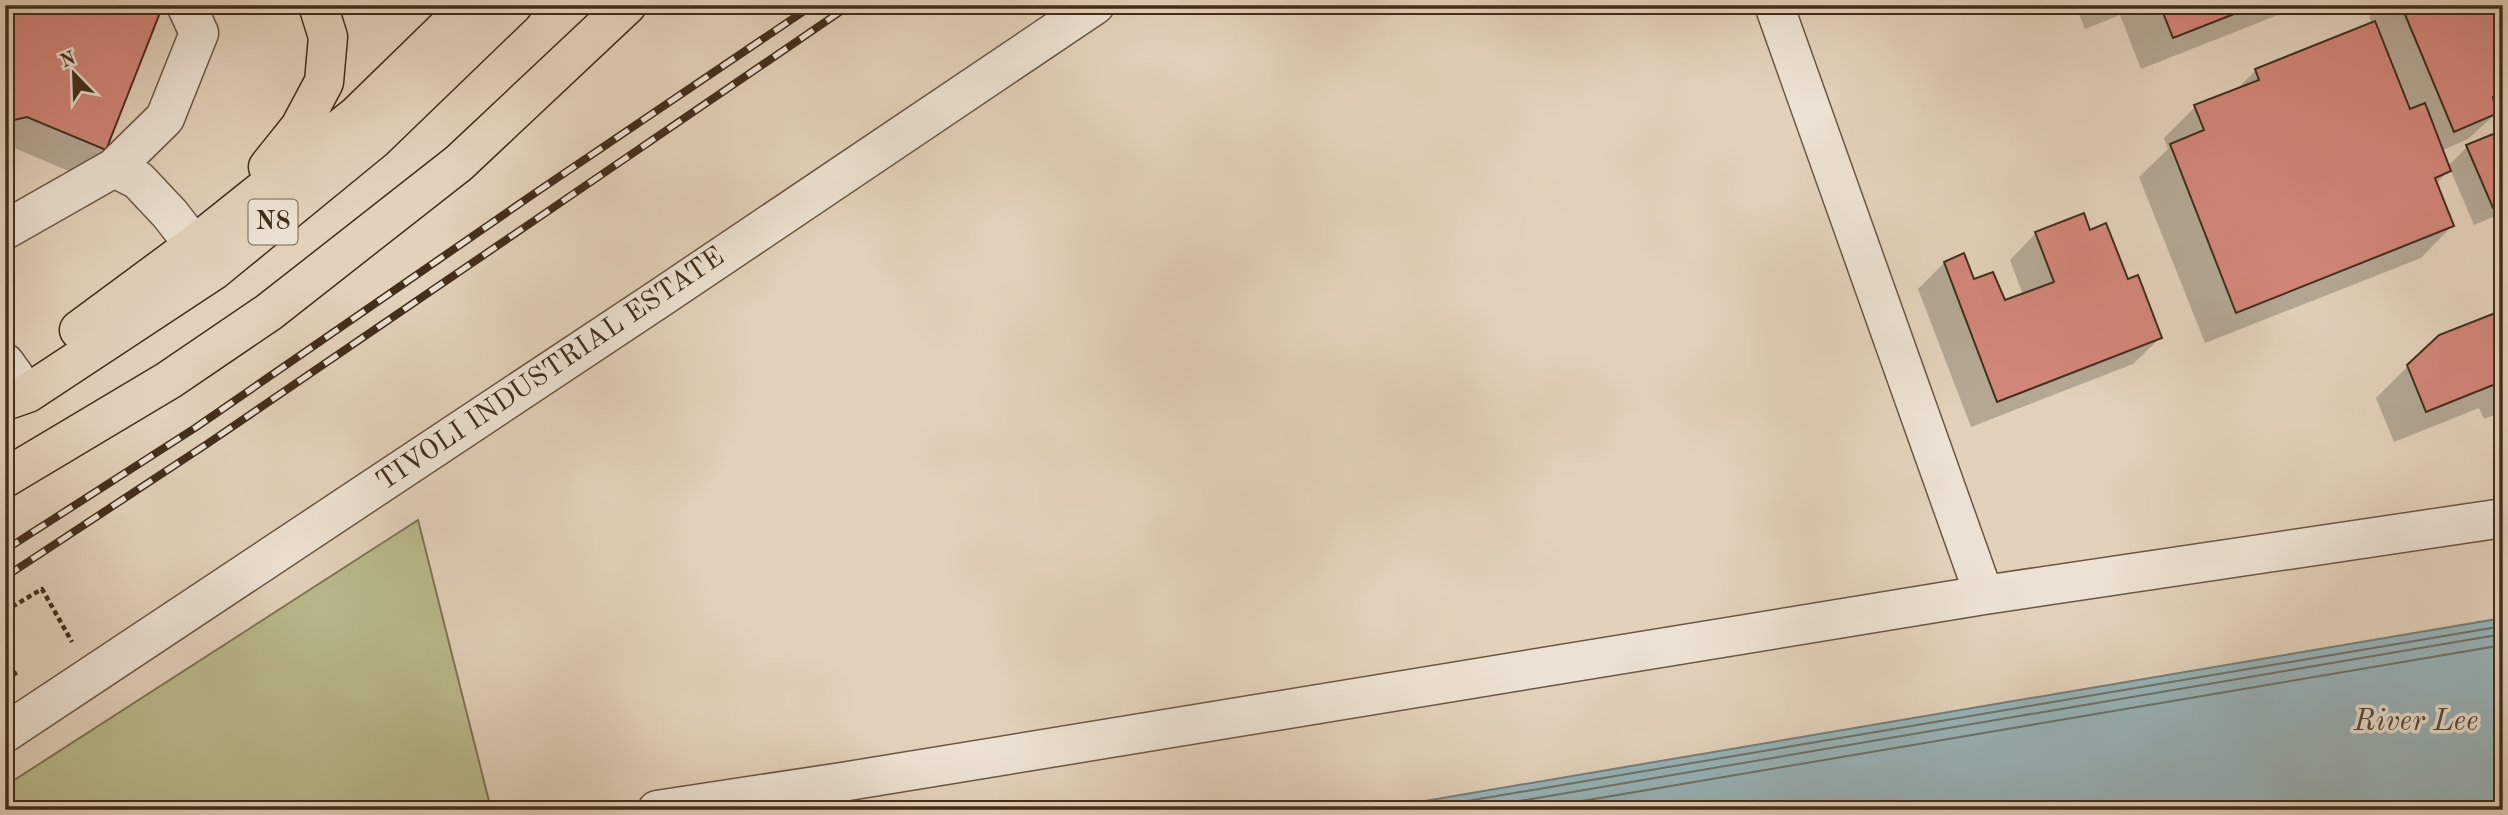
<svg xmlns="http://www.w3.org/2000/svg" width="2508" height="815" viewBox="0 0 2508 815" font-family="'Old Standard TT',serif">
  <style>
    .green { fill: #b9ba8c; stroke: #7e7454; stroke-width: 2 }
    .water { fill: #98b5ba; stroke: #767f7a; stroke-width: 2 }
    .shadow { fill: #0003 }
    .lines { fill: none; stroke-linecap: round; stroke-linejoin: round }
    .shore { stroke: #6d726a; stroke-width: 2 }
    .building { fill: #d3867a; stroke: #422e1b; stroke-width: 2 }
    .minor-casing { stroke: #6a5743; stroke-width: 41 }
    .highway-casing { stroke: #422e1b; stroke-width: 41 }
    .path { stroke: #422e1b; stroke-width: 4.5; stroke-dasharray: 5 3.5; stroke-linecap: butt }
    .minor { stroke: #ece2d3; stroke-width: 38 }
    .highway { stroke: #e2d2bb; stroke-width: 38 }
    .rail-casing { stroke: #422e1b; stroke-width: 8 }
    .rail { stroke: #ece2d3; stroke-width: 5; stroke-dasharray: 16; stroke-linecap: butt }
    .labels { text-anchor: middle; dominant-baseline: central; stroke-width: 7; stroke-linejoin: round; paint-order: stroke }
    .shield { fill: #ece2d3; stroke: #756452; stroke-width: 2 }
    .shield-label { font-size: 26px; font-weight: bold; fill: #422e1b }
    .street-label { font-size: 28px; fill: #422e1b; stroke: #ece2d3 }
    .water-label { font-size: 30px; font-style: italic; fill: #53493b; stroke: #ece2d3 }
  </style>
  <rect width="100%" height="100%" fill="#e2d2bb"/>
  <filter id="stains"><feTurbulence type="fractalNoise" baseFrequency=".00286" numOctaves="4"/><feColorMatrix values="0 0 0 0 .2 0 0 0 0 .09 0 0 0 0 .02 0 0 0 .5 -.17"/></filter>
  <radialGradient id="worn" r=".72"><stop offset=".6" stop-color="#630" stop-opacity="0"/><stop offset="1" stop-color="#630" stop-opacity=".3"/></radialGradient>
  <path class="green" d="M418,520L491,809L5,810V786Z"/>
  <path class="water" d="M2503,618V810H1374L1413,803Z"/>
  <path class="shadow" d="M5,5L104,149L78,175L5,144Z
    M2084,5H2303L2141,69L2120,15L2085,29L2078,11Z
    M2381,5H2487L2503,37V107L2468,139L2441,151L2448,166L2467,147L2503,132V213L2474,225L2450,169L2436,184L2452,226L2421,258L2205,343L2139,177L2168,149L2164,138L2195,107L2235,91L2256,70L2373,24L2369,17Z
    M2495,5H2503V24Z
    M2089,232L2127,281L2160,338L2133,364L1971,427L1918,289L1944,263L2004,302L2023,295L2010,260L2036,233Z
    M2503,312V412L2484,419L2479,408L2394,442L2376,398L2408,366Z"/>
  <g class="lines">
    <path class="shore" d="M1414,810L2503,626
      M1466,810L2503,634
      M1529,810L2503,645"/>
  </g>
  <path class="building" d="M5,5H163L106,150L27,117L5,122Z
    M2160,5H2257L2173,38Z
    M2401,5H2489L2503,33V94L2493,97L2496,114L2454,132Z
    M2375,21L2410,109L2425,103L2451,171L2435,178L2454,226L2236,313L2170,144L2204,130L2194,105L2259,80L2255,69Z
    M2503,130V203L2493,208L2466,145Z
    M2084,213L2090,230L2106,223L2128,279L2138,275L2162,338L1997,402L1944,262L1964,253L1974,279L1993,272L2005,300L2054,282L2035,232Z
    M2503,310V381L2426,412L2407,365L2439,335Z"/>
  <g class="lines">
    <defs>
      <path id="minor" d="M1774,5L1984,595
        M114,168L165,118L199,33L186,5
        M5,230L114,168L138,180L170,214L194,245
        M5,363L15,377
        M5,733L660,298L1095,5
        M657,810L842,782L1984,595L2503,518"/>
      <path id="highway" d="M268,167L300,127L324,82L328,37L318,5
        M79,330L194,245L357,115L470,5
        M5,401L28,393L213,271L373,140L513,5
        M5,478L169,380L269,312L459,163L627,5"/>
    </defs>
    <use href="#minor" class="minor-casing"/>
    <use href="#highway" class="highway-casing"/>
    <path class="path" d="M5,611L42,589L72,642
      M5,679L18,672"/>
    <use href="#minor" class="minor"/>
    <use href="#highway" class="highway"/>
    <defs>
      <path id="rail" d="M5,550L195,428L538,191L813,5
        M5,577L207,444L850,5"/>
    </defs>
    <use href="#rail" class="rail-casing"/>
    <use href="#rail" class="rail"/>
  </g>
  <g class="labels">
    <rect class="shield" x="248.5" y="199.5" width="49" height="45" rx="5"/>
    <g class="shield-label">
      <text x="273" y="222">N8</text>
    </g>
    <g class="street-label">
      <text transform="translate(551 370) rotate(-34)">TIVOLI INDUSTRIAL ESTATE</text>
    </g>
    <g class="water-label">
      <text x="2416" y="722">River Lee</text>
    </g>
  </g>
  <rect width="2508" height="815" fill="none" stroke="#e2d2bb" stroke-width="28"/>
  <rect x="7" y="7" width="2494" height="801" fill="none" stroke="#422e1b" stroke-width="3.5"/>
  <rect x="14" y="14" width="2480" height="787" fill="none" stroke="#422e1b" stroke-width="2"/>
  <g transform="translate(74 74) rotate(337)" stroke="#ece2d3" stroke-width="5" paint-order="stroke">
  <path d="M0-5L12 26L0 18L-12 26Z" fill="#422e1b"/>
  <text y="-10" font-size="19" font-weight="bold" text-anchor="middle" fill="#422e1b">N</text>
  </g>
  <rect width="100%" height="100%" filter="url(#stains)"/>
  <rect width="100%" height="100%" fill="url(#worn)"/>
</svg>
